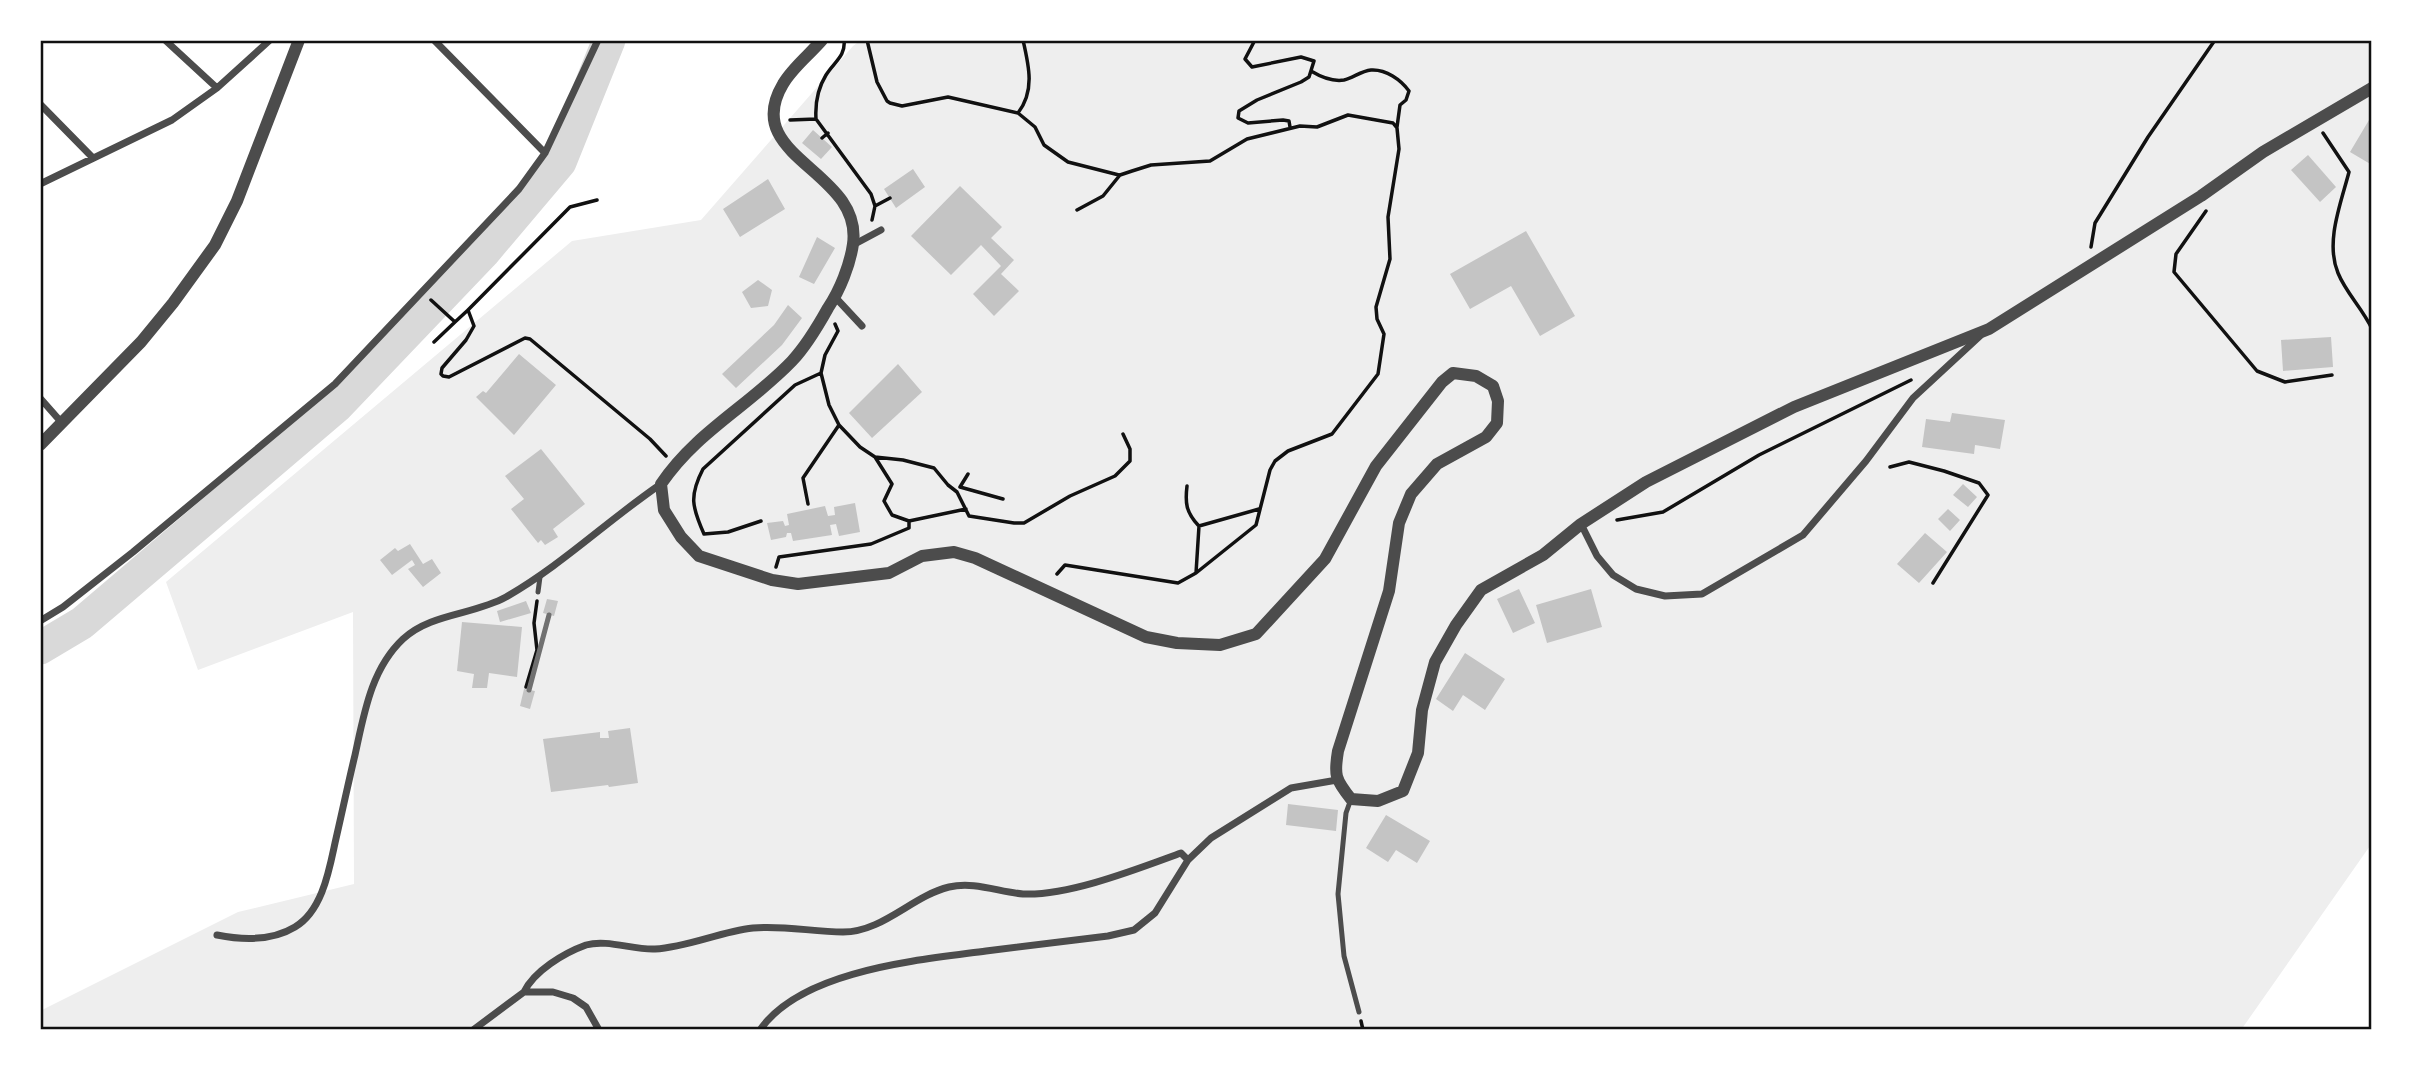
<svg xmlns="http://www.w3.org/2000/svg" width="2412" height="1070" viewBox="0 0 2412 1070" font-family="'Source Sans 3',sans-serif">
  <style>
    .green { fill: #eee }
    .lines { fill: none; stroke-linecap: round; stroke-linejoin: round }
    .river { stroke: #d9d9d9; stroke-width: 33 }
    .building { fill: #c4c4c4 }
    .path { stroke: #111; stroke-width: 3.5 }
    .service { stroke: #4c4c4c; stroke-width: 5 }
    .minor { stroke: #4c4c4c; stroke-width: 7 }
    .tertiary { stroke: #4c4c4c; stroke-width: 12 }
    .rail { stroke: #707070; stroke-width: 5 }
    .neatline { fill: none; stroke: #111; stroke-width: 2.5 }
  </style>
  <rect width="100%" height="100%" fill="#fff"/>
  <path class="green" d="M861,40H2372V843L2241,1030H40V1011L238,912L354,884L353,612L198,670L166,582L572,241L701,220L853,46Z"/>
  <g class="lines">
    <path class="river" d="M40,648L82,623L336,407L484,252L560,162L609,40"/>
  </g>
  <path class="building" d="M2372,115V165L2350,152Z
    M813,130L832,147L821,159L802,143Z
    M2308,155L2336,187L2320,202L2291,170Z
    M913,169L925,187L896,208L884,189Z
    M768,179L785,209L740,237L723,209Z
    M960,186L1002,227L991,238L1014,260L1001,274L1019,291L994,316L973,294L1001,266L981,245L951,275L911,236Z
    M1526,231L1575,316L1540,336L1511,286L1470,309L1450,274Z
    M817,237L835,248L814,284L799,277Z
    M758,280L772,290L768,306L751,308L742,292Z
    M788,305L802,318L782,345L736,388L722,374L774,325Z
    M2331,337L2333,367L2283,371L2281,340Z
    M519,354L556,385L514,435L476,397L483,391L486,393Z
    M898,364L922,392L872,438L849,413Z
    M1952,413L2005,420L2000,449L1975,445L1974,454L1922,447L1926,419L1950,422Z
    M541,449L585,504L553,529L558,537L545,545L541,540L538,543L511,509L524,499L505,476Z
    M1963,484L1977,497L1968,507L1953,495Z
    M855,503L860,532L839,536L836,524L830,525L832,535L793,541L791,533H787L786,537L771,540L767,523L783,521L785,526L789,525L787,514L825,506L828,516L835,515L834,507Z
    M1948,509L1960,520L1950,531L1938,519Z
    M1925,533L1947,552L1919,583L1897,564Z
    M410,544L423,564L432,559L441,573L423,587L408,569L415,565L412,560L392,575L380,560L395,548L398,551Z
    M1519,589L1535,623L1513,633L1497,599Z
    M1591,589L1602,627L1547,643L1536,605Z
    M547,599L558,601L554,616L543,613Z
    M526,601L531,613L500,622L497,611Z
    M462,622L522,627L517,677L489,673L487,688H472L474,674L457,671Z
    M1465,653L1505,679L1485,710L1463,695L1453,711L1436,699Z
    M524,689L535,691L530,709L520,706Z
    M630,728L638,783L609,787L608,785L551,792L543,739L600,732V738H609L608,731Z
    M1288,804L1338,810L1336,831L1286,825Z
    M1386,815L1430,841L1417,863L1396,850L1388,862L1366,848Z"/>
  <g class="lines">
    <path class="path" d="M867,40L877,82L887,101L890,103L902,106L948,97L1018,113L1035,127L1044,145L1068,162L1119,175
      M1255,40L1245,59L1252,67L1301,57L1314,61L1309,77L1301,82L1257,100L1239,111L1238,118L1248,123L1283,120L1289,121L1290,127
      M1311,71C1321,77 1332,82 1344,80C1353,78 1361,71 1371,70C1386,69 1401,80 1409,91L1406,100L1400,105L1397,127
      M1018,113C1035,91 1029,66 1023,40
      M816,119C815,103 818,88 826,75C834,62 846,56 844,40
      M790,120L816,119L871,194L875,206L872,220
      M2323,133L2349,172C2341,203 2325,242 2338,273C2346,293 2363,309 2372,329
      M822,138L828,133
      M875,206L890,198
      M2206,211L2176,254L2174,272L2257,371L2285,382L2332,375
      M2091,247L2095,223L2148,137L2215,40
      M431,300L455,322L468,310L474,326L466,340L442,368L441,374L443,376L449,377L525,338L530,339L650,439L666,456
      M468,310L570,207L597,200
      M835,324L838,331L825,355L821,373L829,405L839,425L860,447L875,457L903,460L934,468L948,485L957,492L969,516L1014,523H1024L1070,496L1115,476L1130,461V449L1123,434
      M434,342L455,322
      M875,457L892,484L884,501L892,515L909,521L966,509
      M1890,467L1909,462L1944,471L1979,483L1988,495L1933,583
      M1187,486C1185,503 1186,512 1198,525
      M960,487L1003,499
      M960,487L968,474
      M808,504L803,478L839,425
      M1617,520L1663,512L1759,455L1911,380
      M704,534C692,507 689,496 703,469L795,385L821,373
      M704,534L728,532L761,521
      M776,567L779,557L871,544L909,528V521
      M1196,573L1199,526L1259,509
      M1057,574L1065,565L1178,583L1196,573L1256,525L1270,470L1275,461L1288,451L1332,434L1378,374L1384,334L1377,319L1376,307L1390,259L1388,217L1399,149L1397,128L1393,123L1348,115L1317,127L1300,126L1247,139L1210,161L1151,165L1132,171L1120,175L1103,196L1077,210
      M526,687L537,650L534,623L537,601
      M1361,1021L1363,1030"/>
    <path class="service" d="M538,592L540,577
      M1351,799L1346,813L1338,894L1344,956L1359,1012"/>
    <path class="minor" d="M165,40L217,88
      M434,40L545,153
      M40,104L93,158
      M40,184L172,120L217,88L270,40
      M853,245L881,230
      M835,297L862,326
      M40,398L62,423
      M1581,524L1597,556L1613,575L1636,589L1665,596L1702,594L1803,535L1866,461L1913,398L1980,336
      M40,621L63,607L133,552L335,384L519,189L545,153L598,40
      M217,935C242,940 272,941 295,927C322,911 329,871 335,843C342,813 348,784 355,755C364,714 371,669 403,639C431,613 474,615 506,597C562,565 608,520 661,484
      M524,992C534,971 564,953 586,945C607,939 633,950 655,949C688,947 719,932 753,928C783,925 813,932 843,932C883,932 912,896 949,887C974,881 999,892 1023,894C1069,896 1137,869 1181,853L1188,860
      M473,1030L524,992H553L573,998L586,1007L599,1030
      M760,1030C801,970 919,960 986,951C1026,946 1067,941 1108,936L1134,930L1155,913L1188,860L1211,838L1291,788L1337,780"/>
    <path class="tertiary" d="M822,40C810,54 792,68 783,84C739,158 863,170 853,244C850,265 840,290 828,308C818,326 807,345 792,361C749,406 697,431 661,484L664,510L681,537L699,556L772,580L798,584L889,573L922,556L954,552L975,558L1146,637L1177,643L1220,645L1256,634L1325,559L1376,466L1442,382L1453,373L1476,376L1493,386L1498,401L1497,423L1486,437L1437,464L1411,494L1399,523L1389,591L1338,751C1334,775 1335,779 1351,799L1378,801L1403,791L1418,753L1422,710L1435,662L1456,625L1481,590L1543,555L1581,524L1646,482L1794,407L1989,329L2201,196L2263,152L2372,88
      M40,445L141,342L173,303L215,245L237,201L299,40"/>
    <path class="rail" d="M529,690L549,615"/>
  </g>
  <rect width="2412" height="1070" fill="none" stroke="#ffffff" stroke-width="84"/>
  <rect x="42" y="42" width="2328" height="986" class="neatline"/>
</svg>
